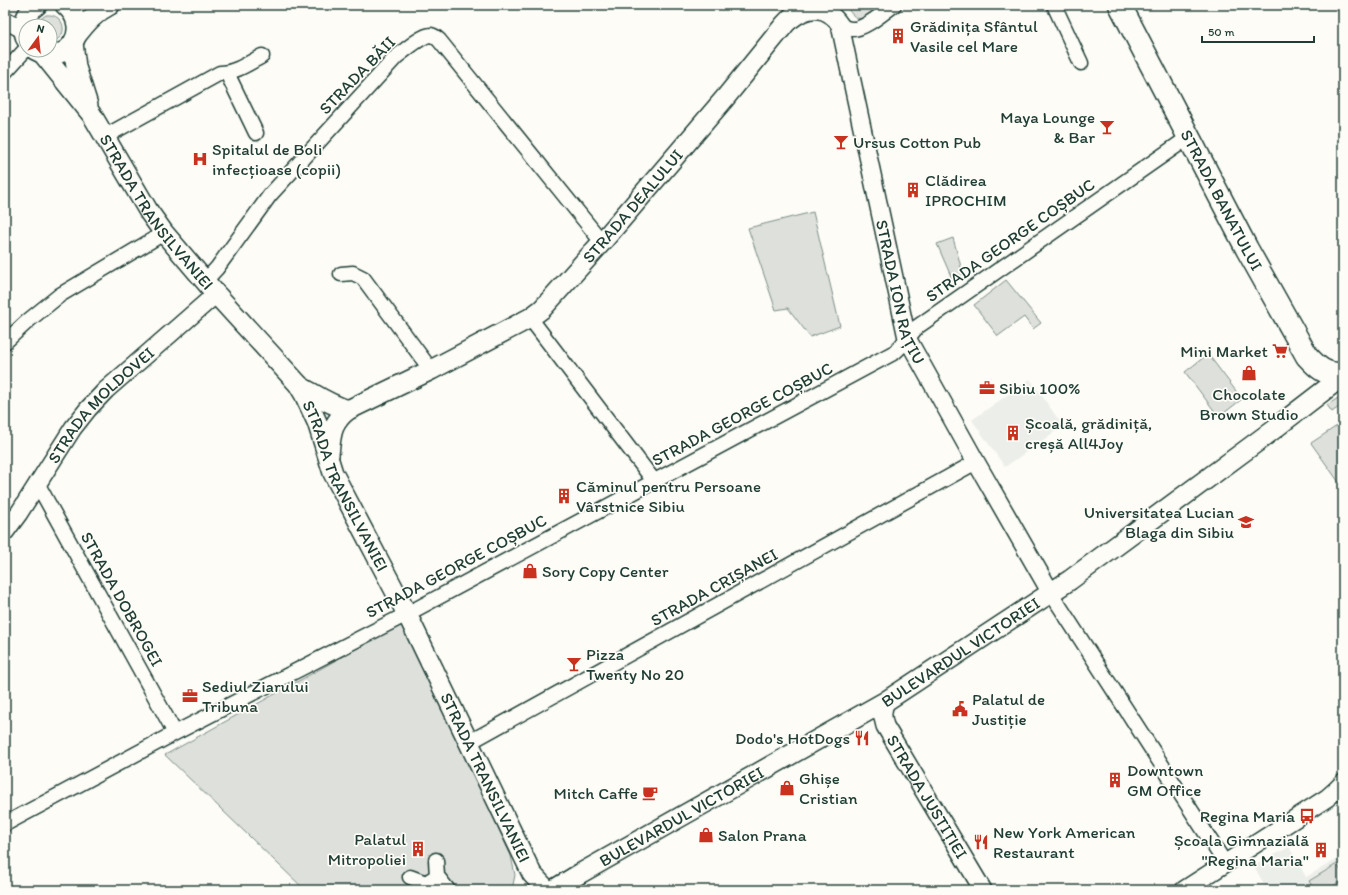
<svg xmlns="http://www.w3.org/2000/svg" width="1348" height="895" viewBox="0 0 1348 895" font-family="Itim,sans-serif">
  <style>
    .built { fill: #eceee9 }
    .green { fill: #dde0db; stroke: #7e8e88 }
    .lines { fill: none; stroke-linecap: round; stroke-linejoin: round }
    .minor-casing { stroke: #1f3d34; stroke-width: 17 }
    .tertiary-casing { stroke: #1f3d34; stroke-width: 20 }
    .secondary-casing { stroke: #1f3d34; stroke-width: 22 }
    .primary-casing { stroke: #1f3d34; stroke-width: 25 }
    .minor { stroke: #fdfcf7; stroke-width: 14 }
    .tertiary { stroke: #fdfcf7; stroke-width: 17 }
    .secondary { stroke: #fdfcf7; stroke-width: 19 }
    .primary { stroke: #fdfcf7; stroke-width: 22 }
    .labels { text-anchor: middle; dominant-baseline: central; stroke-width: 3.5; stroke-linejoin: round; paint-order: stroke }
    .poi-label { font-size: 17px; fill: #1f3d34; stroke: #fdfcf7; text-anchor: start }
    .street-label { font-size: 17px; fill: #1f3d34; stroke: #fdfcf7 }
  </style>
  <rect width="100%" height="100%" fill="#fdfcf7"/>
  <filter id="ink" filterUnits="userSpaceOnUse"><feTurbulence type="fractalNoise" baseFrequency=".025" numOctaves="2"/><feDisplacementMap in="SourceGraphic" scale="8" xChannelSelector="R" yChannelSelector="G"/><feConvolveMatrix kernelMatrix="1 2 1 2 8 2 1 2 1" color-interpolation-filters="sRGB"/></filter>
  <g filter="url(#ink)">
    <path class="built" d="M1030,379L1063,426L1005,467L972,420Z
      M1289,847L1306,877L1343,856V890H1267L1254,866Z"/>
    <path class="green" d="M847,5H887C881,9 875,15 868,18C858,22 849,14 847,5Z
      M46,15C66,13 70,39 50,42V26H36L39,20Z
      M813,212L840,326L810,337L788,308L776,310L748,228Z
      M953,238L963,274L953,281L937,244Z
      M1006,280L1041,323L1033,329L1024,317L998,336L974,305Z
      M1208,354L1242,399L1219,417L1185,372Z
      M1343,395V404L1332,412L1327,405Z
      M1343,422V488L1311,443Z
      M403,623L442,704L511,856L515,875L512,890H305L165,755Z
      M1337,864L1343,874V880L1326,890H1314L1309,881Z"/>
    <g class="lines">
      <defs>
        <path id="minor" d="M1054,5L1081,63
          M840,25C844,27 847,29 852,29C864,30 884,12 894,5
          M5,72L26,49
          M227,73L256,133
          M104,137L220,73C235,73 249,63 262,56
          M341,274L353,273L363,278L431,370
          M205,281L217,268L270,195L396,57C403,52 422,35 431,35C435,36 437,38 439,40L602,242
          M530,318L654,481
          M5,342L29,320L60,295L164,233
          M37,483L175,733
          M1051,593L1225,863
          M468,743L976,462
          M5,824L175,733L407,614L895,352L901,346L917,327L1189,137
          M437,876L448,890
          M410,877L426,883L437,876L436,860"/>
        <g id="tertiary">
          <path d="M5,20L24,30"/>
          <path id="s1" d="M791,20C808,6 827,5 840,25L907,338L976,462L1051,593"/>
          <path id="s2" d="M5,532L19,513L73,428L88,409L106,390L216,294"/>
          <path id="s3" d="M886,701C882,711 882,716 885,726L983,890"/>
          <path d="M1184,890L1327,798L1335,791L1343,783"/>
        </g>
        <g id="secondary">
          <path d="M77,35C87,22 96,12 110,5"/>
          <path d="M26,39C21,26 25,13 37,5"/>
          <path d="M73,43L76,67L88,105"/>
          <path d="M35,50C68,68 93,28 65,5"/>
          <path id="s4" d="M43,54L92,115L149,212L164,233L216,294L298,384L304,394L317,422L333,473L407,614L532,874L547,890"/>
          <path d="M300,386C316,395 330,405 348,410"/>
          <path id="s5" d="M329,455C331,435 331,423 348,410L431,370L530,318L542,309L602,242L725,98L785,24L803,5"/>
          <path id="s6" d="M553,890L581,873L886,701L1070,580L1265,436L1343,376"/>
        </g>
        <g id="primary">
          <path id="s7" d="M1120,5L1247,249L1307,356C1318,368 1325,375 1343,374"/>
        </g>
      </defs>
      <use href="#minor" class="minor-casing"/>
      <use href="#tertiary" class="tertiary-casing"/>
      <use href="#secondary" class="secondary-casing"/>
      <use href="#primary" class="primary-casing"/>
      <use href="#minor" class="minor"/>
      <use href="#tertiary" class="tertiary"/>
      <use href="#secondary" class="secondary"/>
      <use href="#primary" class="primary"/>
    </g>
  </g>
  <defs>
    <symbol id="building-bare" viewBox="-9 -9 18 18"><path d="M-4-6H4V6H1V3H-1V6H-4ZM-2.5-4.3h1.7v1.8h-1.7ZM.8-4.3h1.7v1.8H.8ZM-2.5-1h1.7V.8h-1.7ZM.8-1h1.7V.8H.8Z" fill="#c8321e" stroke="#fdfcf7" stroke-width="2.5" paint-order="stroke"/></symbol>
    <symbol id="bar-bare" viewBox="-9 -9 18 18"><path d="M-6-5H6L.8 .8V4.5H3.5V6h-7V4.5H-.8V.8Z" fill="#c8321e" stroke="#fdfcf7" stroke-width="2.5" paint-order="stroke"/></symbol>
    <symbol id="hospital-bare" viewBox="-9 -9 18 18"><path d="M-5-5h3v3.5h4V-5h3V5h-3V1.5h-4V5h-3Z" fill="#c8321e" stroke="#fdfcf7" stroke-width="2.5" paint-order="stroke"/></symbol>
    <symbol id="supermarket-bare" viewBox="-9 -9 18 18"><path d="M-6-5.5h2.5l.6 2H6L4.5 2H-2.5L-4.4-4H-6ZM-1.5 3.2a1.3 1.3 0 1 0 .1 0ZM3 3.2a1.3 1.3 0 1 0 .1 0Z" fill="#c8321e" stroke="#fdfcf7" stroke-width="2.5" paint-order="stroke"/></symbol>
    <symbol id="shop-bare" viewBox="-9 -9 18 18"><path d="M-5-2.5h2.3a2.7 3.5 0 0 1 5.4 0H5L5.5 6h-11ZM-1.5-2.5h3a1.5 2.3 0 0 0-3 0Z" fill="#c8321e" stroke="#fdfcf7" stroke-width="2.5" paint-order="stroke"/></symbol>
    <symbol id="office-bare" viewBox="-9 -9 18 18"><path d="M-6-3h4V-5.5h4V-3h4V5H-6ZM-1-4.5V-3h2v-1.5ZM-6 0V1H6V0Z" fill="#c8321e" stroke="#fdfcf7" stroke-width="2.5" paint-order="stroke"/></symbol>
    <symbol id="university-bare" viewBox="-9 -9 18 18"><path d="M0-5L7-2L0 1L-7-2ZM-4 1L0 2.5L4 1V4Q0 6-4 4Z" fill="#c8321e" stroke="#fdfcf7" stroke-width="2.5" paint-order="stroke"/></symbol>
    <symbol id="civic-bare" viewBox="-9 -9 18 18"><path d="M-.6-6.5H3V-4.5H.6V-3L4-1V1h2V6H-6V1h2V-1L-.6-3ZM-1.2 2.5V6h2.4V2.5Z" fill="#c8321e" stroke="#fdfcf7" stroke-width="2.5" paint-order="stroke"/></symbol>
    <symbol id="restaurant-bare" viewBox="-9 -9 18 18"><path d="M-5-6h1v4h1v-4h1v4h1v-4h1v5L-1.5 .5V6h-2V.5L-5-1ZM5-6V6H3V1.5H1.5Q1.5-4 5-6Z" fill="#c8321e" stroke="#fdfcf7" stroke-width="2.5" paint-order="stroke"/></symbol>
    <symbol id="cafe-bare" viewBox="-9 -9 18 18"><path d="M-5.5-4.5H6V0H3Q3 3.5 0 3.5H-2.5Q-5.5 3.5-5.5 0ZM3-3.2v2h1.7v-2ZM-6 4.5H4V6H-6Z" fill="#c8321e" stroke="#fdfcf7" stroke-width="2.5" paint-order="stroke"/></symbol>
    <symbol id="bus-bare" viewBox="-9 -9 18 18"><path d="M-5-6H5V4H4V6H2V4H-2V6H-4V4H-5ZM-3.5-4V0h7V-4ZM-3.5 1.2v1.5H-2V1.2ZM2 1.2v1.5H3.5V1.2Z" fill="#c8321e" stroke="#fdfcf7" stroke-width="2.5" paint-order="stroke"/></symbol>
  </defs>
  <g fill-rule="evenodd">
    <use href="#building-bare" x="887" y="25" width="22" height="22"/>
    <use href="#bar-bare" x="1096" y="116" width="22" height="22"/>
    <use href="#bar-bare" x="830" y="131" width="22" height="22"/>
    <use href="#hospital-bare" x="189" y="148" width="22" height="22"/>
    <use href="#building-bare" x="902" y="179" width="22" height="22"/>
    <use href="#supermarket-bare" x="1269" y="340" width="22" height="22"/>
    <use href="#shop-bare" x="1238" y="362" width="22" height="22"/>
    <use href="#office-bare" x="976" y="377" width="22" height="22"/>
    <use href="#building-bare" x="1002" y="422" width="22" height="22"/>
    <use href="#building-bare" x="553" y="485" width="22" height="22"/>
    <use href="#university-bare" x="1235" y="511" width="22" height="22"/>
    <use href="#shop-bare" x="519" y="560" width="22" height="22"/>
    <use href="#bar-bare" x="563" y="653" width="22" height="22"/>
    <use href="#office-bare" x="179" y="685" width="22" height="22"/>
    <use href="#civic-bare" x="949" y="698" width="22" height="22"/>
    <use href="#restaurant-bare" x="851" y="727" width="22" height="22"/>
    <use href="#building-bare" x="1104" y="769" width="22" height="22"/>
    <use href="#shop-bare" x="776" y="777" width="22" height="22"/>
    <use href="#cafe-bare" x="639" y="782" width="22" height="22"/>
    <use href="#bus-bare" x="1296" y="805" width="22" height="22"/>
    <use href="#shop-bare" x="695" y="824" width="22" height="22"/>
    <use href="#restaurant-bare" x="970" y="831" width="22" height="22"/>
    <use href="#building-bare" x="407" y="838" width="22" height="22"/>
    <use href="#building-bare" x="1310" y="839" width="22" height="22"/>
  </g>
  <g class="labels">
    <g class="poi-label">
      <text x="910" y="26">Grădinița Sfântul<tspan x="910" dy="20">Vasile cel Mare</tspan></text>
      <text x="1095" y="117" text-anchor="end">Maya Lounge<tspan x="1095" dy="20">&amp; Bar</tspan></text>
      <text x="853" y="142">Ursus Cotton Pub</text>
      <text x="212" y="149">Spitalul de Boli<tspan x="212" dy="20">infecțioase (copii)</tspan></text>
      <text x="925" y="180">Clădirea<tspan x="925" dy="20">IPROCHIM</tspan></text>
      <text x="1268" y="351" text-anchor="end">Mini Market</text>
      <text x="999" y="388">Sibiu 100%</text>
      <text x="1249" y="394" text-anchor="middle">Chocolate<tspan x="1249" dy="20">Brown Studio</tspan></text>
      <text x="1025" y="423">Școală, grădiniță,<tspan x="1025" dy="20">creșă All4Joy</tspan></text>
      <text x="576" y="486">Căminul pentru Persoane<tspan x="576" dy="20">Vârstnice Sibiu</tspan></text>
      <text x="1234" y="512" text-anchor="end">Universitatea Lucian<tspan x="1234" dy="20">Blaga din Sibiu</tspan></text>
      <text x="542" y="571">Sory Copy Center</text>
      <text x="586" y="654">Pizza<tspan x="586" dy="20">Twenty No 20</tspan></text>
      <text x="202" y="686">Sediul Ziarului<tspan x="202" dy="20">Tribuna</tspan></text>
      <text x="972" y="699">Palatul de<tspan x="972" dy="20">Justiție</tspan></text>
      <text x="850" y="738" text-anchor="end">Dodo's HotDogs</text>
      <text x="1127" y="770">Downtown<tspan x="1127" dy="20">GM Office</tspan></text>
      <text x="799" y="778">Ghișe<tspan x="799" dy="20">Cristian</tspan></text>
      <text x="638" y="793" text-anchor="end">Mitch Caffe</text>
      <text x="1295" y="816" text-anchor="end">Regina Maria</text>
      <text x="993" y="832">New York American<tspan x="993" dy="20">Restaurant</tspan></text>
      <text x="718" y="835">Salon Prana</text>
      <text x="406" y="839" text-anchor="end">Palatul<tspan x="406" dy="20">Mitropoliei</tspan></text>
      <text x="1309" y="840" text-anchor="end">Școala Gimnazială<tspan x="1309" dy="20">"Regina Maria"</tspan></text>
    </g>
    <g class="street-label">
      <text transform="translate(357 75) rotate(-46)">STRADA BĂII</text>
      <text stroke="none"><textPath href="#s7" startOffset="220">STRADA BANATULUI</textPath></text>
      <text stroke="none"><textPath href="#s5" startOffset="407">STRADA DEALULUI</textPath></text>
      <text stroke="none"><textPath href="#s4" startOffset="195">STRADA TRANSILVANIEI</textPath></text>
      <text transform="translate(1010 240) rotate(-35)">STRADA GEORGE COȘBUC</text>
      <text stroke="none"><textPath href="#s1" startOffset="331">STRADA ION RAȚIU</textPath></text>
      <text stroke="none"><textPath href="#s2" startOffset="160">STRADA MOLDOVEI</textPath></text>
      <text transform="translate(742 414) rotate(-28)">STRADA GEORGE COȘBUC</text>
      <text stroke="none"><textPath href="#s4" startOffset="531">STRADA TRANSILVANIEI</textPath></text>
      <text transform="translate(456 566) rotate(-28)">STRADA GEORGE COȘBUC</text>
      <text transform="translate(714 587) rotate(-29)">STRADA CRIȘANEI</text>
      <text transform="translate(122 599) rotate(61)">STRADA DOBROGEI</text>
      <text stroke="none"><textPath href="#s6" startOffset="472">BULEVARDUL VICTORIEI</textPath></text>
      <text stroke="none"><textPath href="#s4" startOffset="855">STRADA TRANSILVANIEI</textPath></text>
      <text stroke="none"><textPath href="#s3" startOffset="108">STRADA JUSTIȚIEI</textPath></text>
      <text stroke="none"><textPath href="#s6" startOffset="148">BULEVARDUL VICTORIEI</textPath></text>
    </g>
  </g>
  <rect width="1348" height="895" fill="none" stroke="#fdfcf7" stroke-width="20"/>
  <rect x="10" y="10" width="1328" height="875" fill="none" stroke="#1f3d34" stroke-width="1.5" filter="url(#ink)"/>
  <g transform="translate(38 38) rotate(15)"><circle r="19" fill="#fdfcf7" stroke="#a4b0a9"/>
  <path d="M0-3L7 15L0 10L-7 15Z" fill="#c8321e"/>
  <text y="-6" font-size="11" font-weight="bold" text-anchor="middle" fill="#1f3d34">N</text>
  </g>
  <path d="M1202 36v6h112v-6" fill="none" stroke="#1f3d34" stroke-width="2"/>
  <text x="1208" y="36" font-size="12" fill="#1f3d34" stroke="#fdfcf7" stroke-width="3" paint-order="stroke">50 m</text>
</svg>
